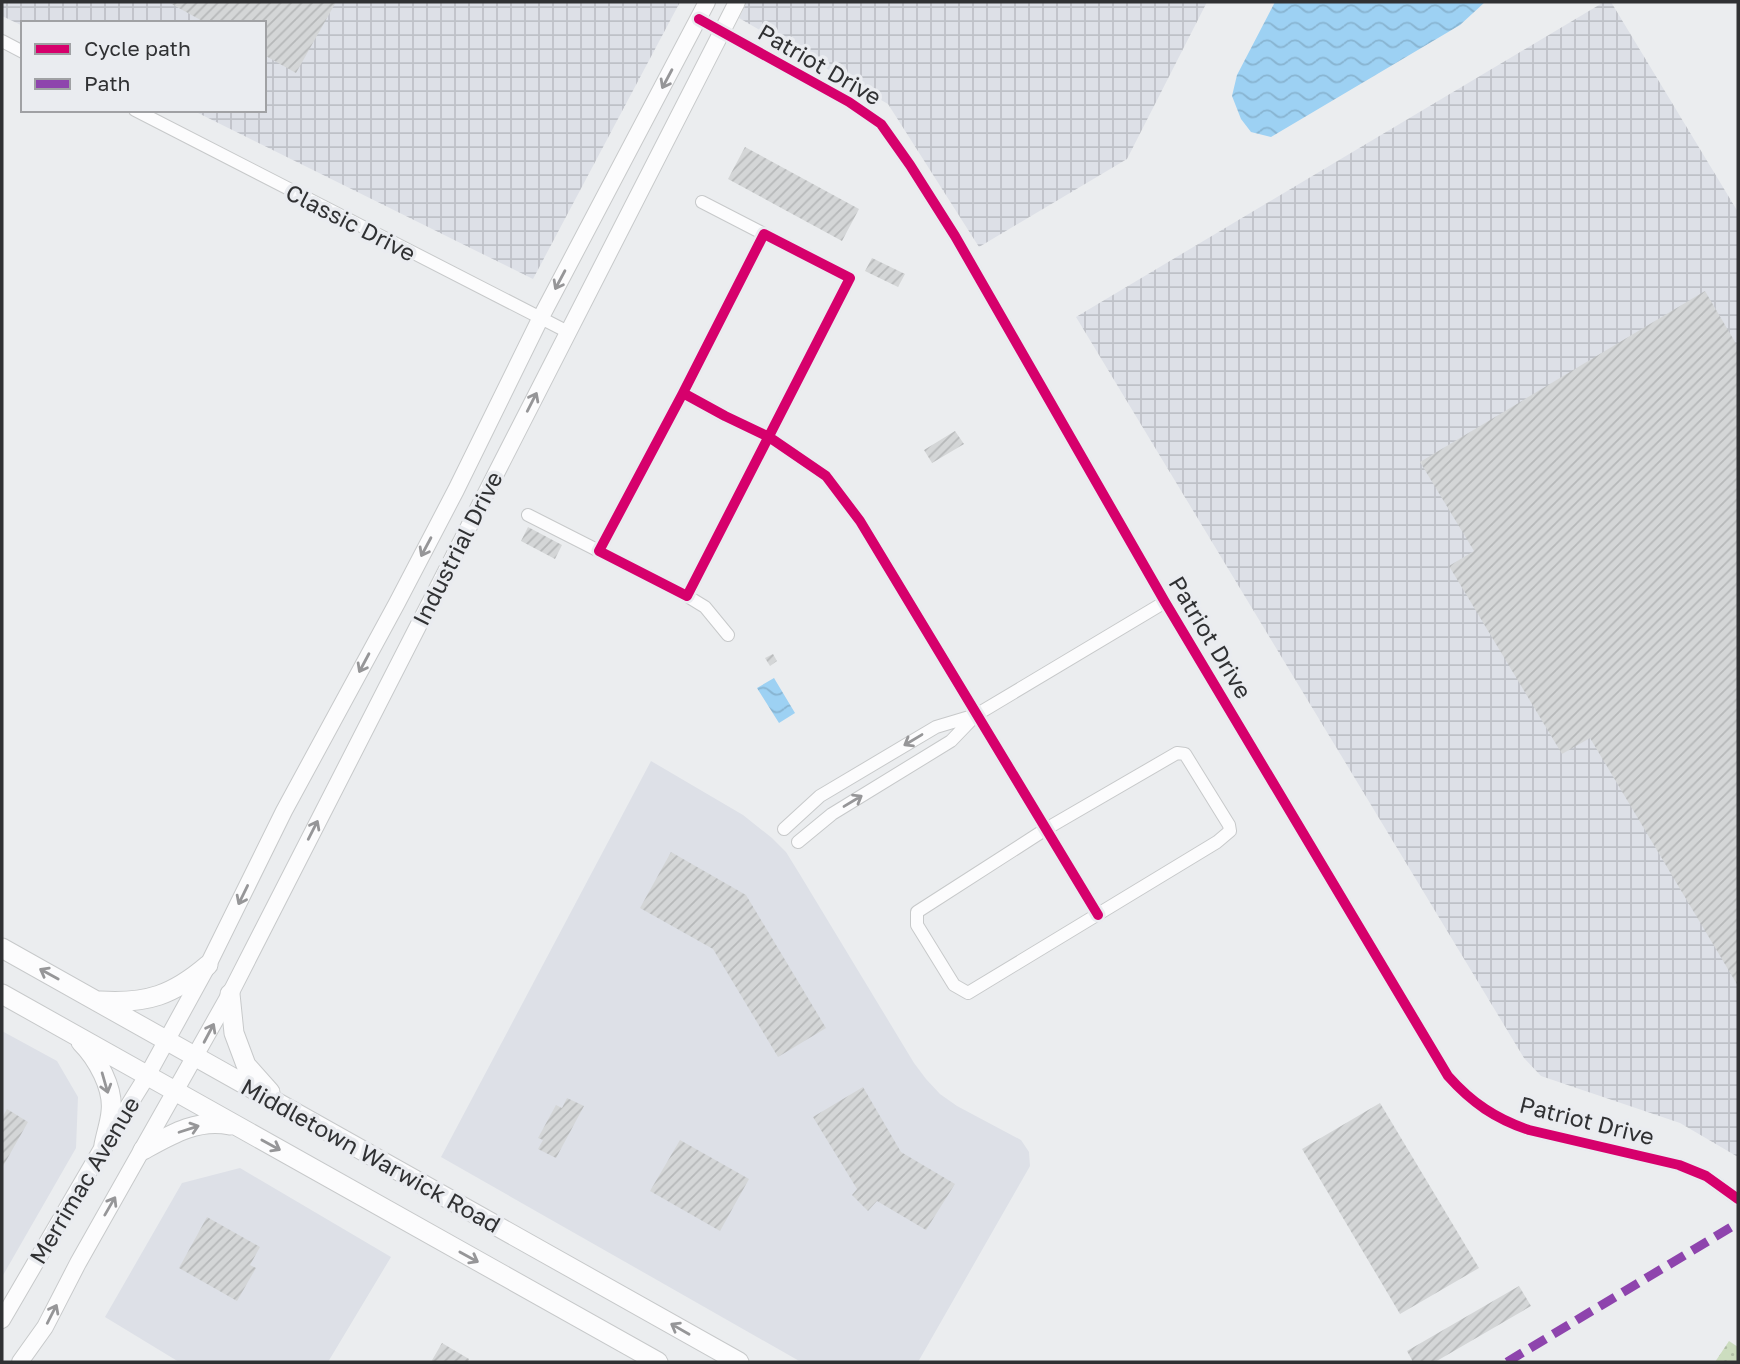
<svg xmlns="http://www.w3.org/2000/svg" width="1740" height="1364" viewBox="0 0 1740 1364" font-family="'Golos Text',sans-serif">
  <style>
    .built { fill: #dde0e7 }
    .industrial { fill: url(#industrial-grid) }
    .grass { fill: url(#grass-dots) }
    .water { fill: url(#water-waves) }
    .building { fill: url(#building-hatch) }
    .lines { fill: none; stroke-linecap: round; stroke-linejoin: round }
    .minor-casing { stroke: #c7c9ca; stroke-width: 14 }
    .tertiary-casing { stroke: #c7c9ca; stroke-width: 18 }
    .primary-casing { stroke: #c7c9ca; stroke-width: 21 }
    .minor { stroke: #fcfcfd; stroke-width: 12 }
    .tertiary { stroke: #fcfcfd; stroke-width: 16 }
    .primary { stroke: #fcfcfd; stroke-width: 19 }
    .quiet { stroke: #8e44ad; stroke-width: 9; stroke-dasharray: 18 9; stroke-linecap: butt }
    .cycleway-casing { stroke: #eaecf0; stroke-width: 15 }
    .cycleway { stroke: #d6006c; stroke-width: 10 }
    .oneway { stroke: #969698 }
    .labels { text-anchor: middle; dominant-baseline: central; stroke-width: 7; stroke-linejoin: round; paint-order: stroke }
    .street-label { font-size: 23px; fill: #303133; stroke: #eaecf0 }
  </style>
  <defs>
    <pattern id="industrial-grid" width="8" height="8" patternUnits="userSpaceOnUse" patternTransform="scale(1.75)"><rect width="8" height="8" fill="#dde0e7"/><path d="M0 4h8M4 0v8" fill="none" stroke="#bec1c7"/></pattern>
    <pattern id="grass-dots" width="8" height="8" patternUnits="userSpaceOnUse" patternTransform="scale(1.75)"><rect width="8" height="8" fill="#ccddbf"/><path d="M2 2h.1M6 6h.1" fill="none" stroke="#b0bea5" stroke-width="1.8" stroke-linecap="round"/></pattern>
    <pattern id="water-waves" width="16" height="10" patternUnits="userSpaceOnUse" patternTransform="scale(1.75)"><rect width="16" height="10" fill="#9dd1f3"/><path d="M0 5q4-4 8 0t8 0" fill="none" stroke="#88b4d1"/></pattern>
    <pattern id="building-hatch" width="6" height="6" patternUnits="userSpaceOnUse" patternTransform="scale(1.75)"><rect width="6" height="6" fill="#d4d6d7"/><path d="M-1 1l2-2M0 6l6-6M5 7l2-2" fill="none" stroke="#b6b8b9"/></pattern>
  </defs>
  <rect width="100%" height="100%" fill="#ebedef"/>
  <path class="built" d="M651,761L743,815L772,838L786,852L799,873L914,1063L926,1079L940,1094L957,1106L1021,1140L1029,1152L1030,1166L918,1362H801L441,1157Z
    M2,1031L57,1061L78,1097L76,1148L2,1277Z
    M240,1168L391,1257L328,1362H179L105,1317L182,1183Z"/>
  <path class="industrial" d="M2,2H680L533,279L192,110H264V23H23V26L2,16Z
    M747,2H1207L1127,159L979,247L888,104L739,18Z
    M1604,2H1611L1738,212V1157L1680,1123L1541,1076L1524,1058L1076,317Z"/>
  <path class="grass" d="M1729,1341L1738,1347V1362H1715Z"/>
  <path class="water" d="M1275,2H1485L1460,25L1271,137L1251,132L1241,119L1232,96L1237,75Z
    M774,678L795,713L779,723L757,688Z"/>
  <path class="building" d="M168,2H336L296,73L264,55V23H206Z
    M745,147L859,209L842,241L728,179Z
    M872,258L905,274L898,287L865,271Z
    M1705,291L1738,347V986L1590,738L1562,754L1449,566L1474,551L1420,462Z
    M955,431L964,444L932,463L924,450Z
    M528,527L562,545L555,559L521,541Z
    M773,654L777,661L770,666L765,658Z
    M671,852L746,895L826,1028L778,1057L713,949L640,908Z
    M863,1087L901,1152L955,1184L926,1230L877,1201L868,1211L852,1195L857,1189L813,1117Z
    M567,1098L584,1106L556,1158L538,1149L543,1140L538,1138L556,1105L562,1108Z
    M1380,1103L1479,1268L1400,1314L1302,1149Z
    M7,1109L28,1122L2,1168V1118Z
    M680,1140L749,1179L720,1231L650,1191Z
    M207,1217L260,1247L250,1265L256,1268L237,1301L179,1268Z
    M1519,1286L1531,1306L1435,1362H1413L1407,1351Z
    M442,1343L469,1359L468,1362H431Z"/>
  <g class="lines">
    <defs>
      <path id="minor" d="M699,19L849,102L881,124L910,165L955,236L1165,602L1448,1076C1472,1103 1496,1119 1529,1130L1679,1165L1706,1176L1738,1199
        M2,41L23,52
        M135,110L568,332
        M702,202L764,234
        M683,393L764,234L850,278L687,596L599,551L683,393L725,416L769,437L826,476L860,521L1098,915
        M528,515L599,551
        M687,596L705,607L728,635
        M1177,753L1185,754L1229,825L1230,831L1217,842L968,993L954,985L917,925V912L1046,829Z
        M784,829L820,796L936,727L976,715L1165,602
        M798,842L832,814L951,741L976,715"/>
      <path id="tertiary" d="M2,1320L104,1145L147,1076L208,965L284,811L397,603L456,490L540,319L707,2
        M20,1362L45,1327L78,1263L230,994L737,2"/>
      <path id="primary" d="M2,948L739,1362
        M2,994L658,1362
        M230,994L234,1033L246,1065L270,1092
        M100,1001C147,1004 173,995 208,965
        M81,1042C97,1058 114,1088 111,1112C110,1123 106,1134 104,1145
        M143,1150C170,1135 198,1118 230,1125"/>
    </defs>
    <use href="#minor" class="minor-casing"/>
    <use href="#tertiary" class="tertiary-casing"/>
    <use href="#primary" class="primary-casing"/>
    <use href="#minor" class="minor"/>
    <use href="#tertiary" class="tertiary"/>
    <use href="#primary" class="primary"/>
    <path class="quiet" d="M1507,1362L1738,1223"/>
    <defs>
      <path id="cycleway" d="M699,19L849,102L881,124L910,165L955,236L1165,602L1448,1076C1472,1103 1496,1119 1529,1130L1679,1165L1706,1176L1738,1199
        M683,393L764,234L850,278L687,596L599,551L683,393L725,416L769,437L826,476L860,521L1098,915"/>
    </defs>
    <use href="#cycleway" class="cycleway-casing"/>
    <use href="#cycleway" class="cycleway"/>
  </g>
  <defs><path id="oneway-shaft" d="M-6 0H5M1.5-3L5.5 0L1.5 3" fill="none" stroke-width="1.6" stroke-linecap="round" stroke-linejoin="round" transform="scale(1.75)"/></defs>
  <g class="oneway">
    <use href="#oneway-shaft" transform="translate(667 79) rotate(118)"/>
    <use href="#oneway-shaft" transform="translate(560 280) rotate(118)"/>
    <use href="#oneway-shaft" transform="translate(532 402) rotate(-63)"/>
    <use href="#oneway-shaft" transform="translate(426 547) rotate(118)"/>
    <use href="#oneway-shaft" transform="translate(364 663) rotate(118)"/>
    <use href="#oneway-shaft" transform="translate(913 740) rotate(149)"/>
    <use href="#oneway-shaft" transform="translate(853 801) rotate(-31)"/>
    <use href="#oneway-shaft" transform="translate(313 830) rotate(-63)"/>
    <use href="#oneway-shaft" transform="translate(243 895) rotate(116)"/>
    <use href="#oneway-shaft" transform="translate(49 974) rotate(-151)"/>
    <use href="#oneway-shaft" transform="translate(209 1033) rotate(-62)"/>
    <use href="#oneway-shaft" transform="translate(105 1083) rotate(74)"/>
    <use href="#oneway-shaft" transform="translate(189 1129) rotate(-18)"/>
    <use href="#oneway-shaft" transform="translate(271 1145) rotate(29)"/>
    <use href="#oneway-shaft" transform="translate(110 1206) rotate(-60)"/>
    <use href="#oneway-shaft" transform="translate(469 1257) rotate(29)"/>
    <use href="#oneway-shaft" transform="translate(52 1314) rotate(-63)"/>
    <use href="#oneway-shaft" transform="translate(680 1329) rotate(-150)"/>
  </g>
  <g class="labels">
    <g class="street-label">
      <text transform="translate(820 64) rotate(30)">Patriot Drive</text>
      <text transform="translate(351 222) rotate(27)">Classic Drive</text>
      <text transform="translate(457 548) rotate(-63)">Industrial Drive</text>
      <text transform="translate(1211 637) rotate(59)">Patriot Drive</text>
      <text transform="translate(1587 1120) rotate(14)">Patriot Drive</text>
      <text transform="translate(371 1155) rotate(29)">Middletown Warwick Road</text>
      <text transform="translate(84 1180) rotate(-59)">Merrimac Avenue</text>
    </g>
  </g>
  <rect width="1740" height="1364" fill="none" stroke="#303133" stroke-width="7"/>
  <rect x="21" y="21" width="245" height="91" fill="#eaecf0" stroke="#a0a1a4" stroke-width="2"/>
  <rect x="35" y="44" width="35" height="10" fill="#d6006c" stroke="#a0a1a4" stroke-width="2"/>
  <text x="84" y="56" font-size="21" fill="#303133">Cycle path</text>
  <rect x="35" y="79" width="35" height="10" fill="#8e44ad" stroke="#a0a1a4" stroke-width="2"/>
  <text x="84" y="91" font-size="21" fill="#303133">Path</text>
</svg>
